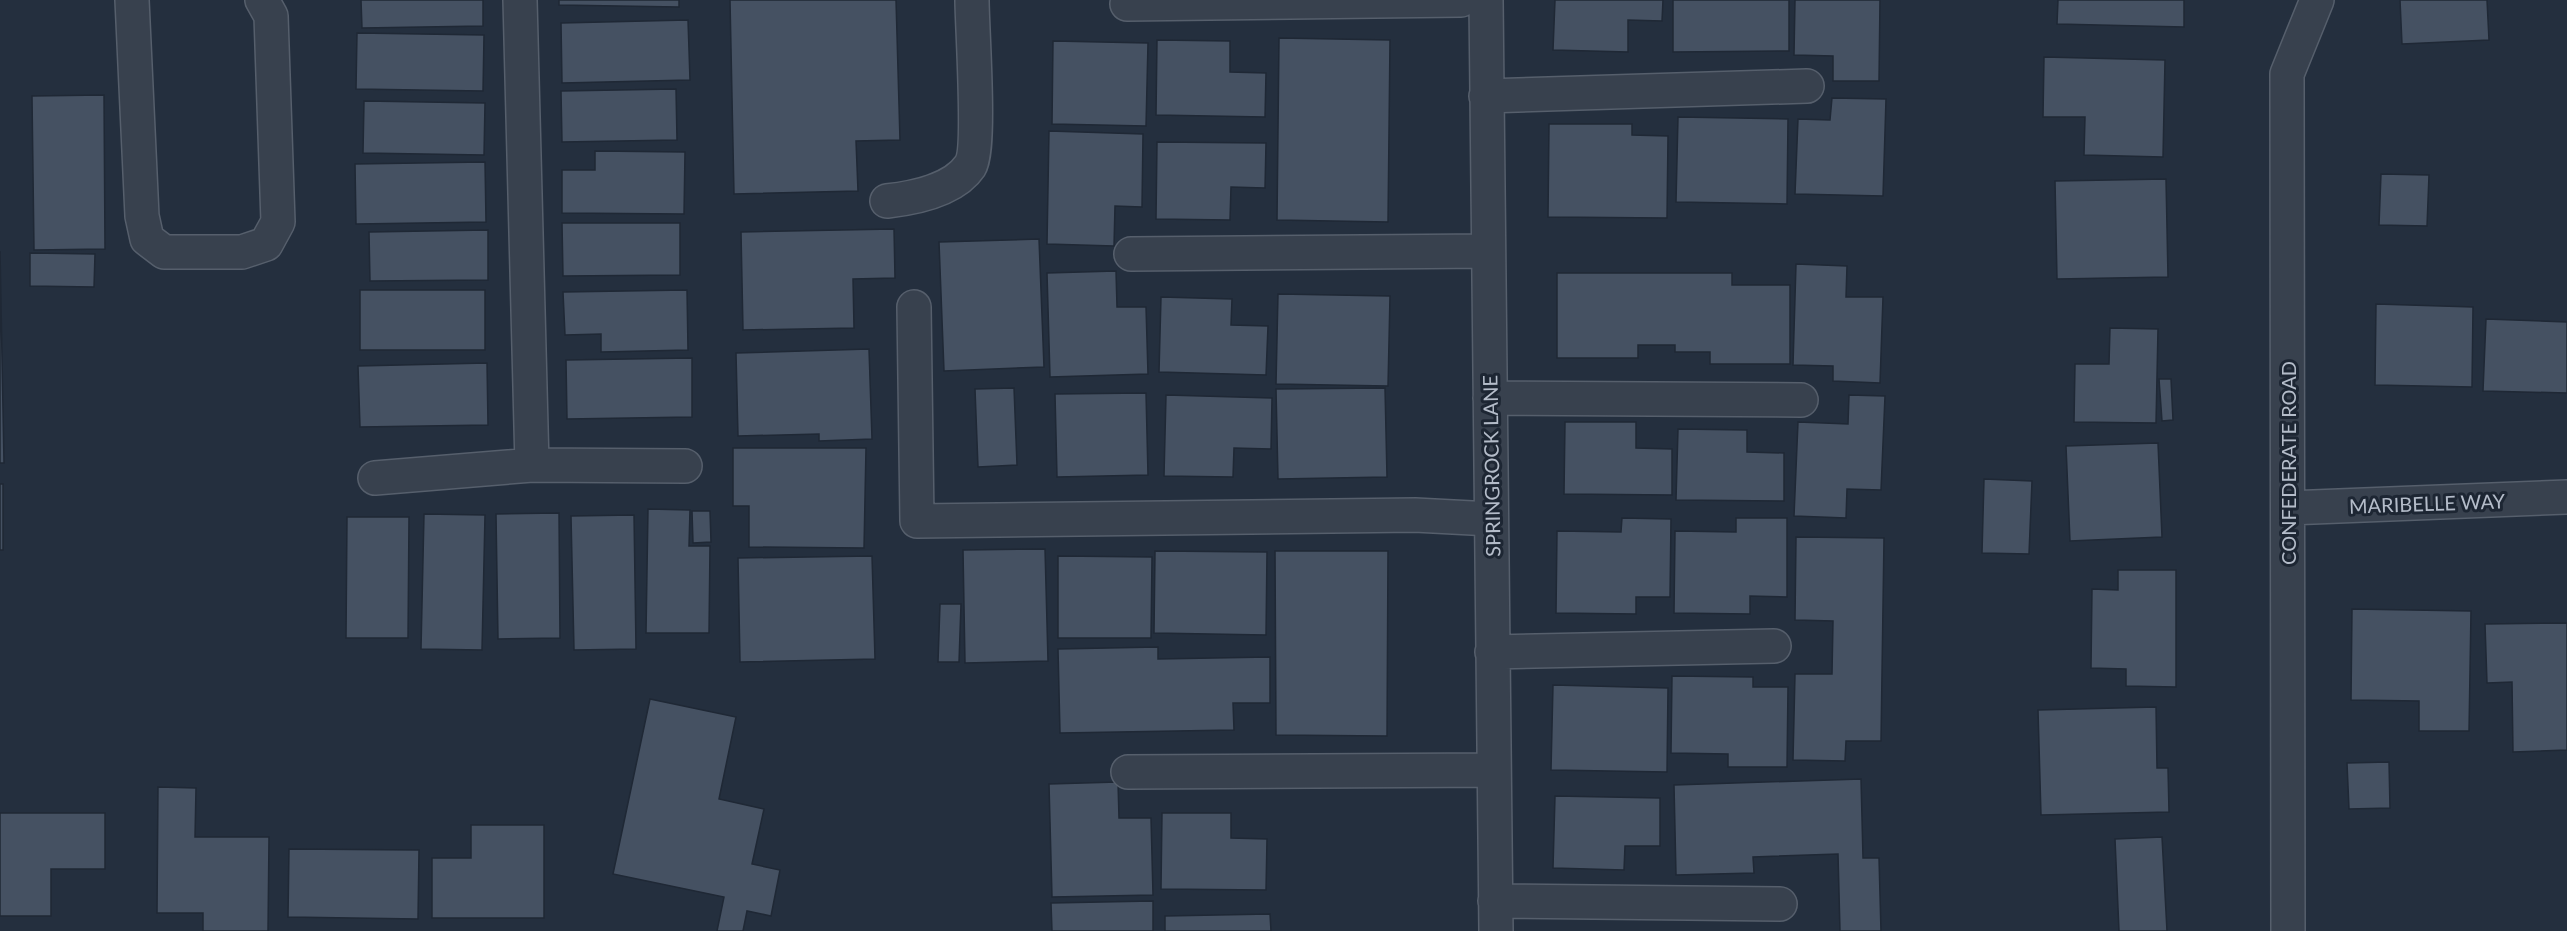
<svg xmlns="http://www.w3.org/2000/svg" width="2567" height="931" viewBox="0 0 2567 931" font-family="Lato,sans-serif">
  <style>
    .building { fill: #455162; stroke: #1f2835; stroke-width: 1.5 }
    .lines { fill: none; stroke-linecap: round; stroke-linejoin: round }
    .minor-casing { stroke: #565f6c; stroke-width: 36 }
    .minor { stroke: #38414e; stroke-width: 33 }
    .labels { text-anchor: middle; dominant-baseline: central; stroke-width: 6; stroke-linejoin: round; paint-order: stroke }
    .street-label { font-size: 20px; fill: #b4bcc9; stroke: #1d2633 }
  </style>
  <rect width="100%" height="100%" fill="#242f3e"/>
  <path class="building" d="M361,0H483V26L362,28Z
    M559,0H679V7L559,5Z
    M730,0H896L900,140L856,141L858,191L734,194Z
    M1555,0H1663L1662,21L1628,20V52L1553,50Z
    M1673,0H1789V51L1673,52Z
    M1795,0H1880L1879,81H1833V56L1794,55Z
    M2058,0H2184V27L2057,24Z
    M2400,0H2487L2489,40L2402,44Z
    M688,20L690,80L562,83L561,23Z
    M357,33L484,35L483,91L356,89Z
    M1279,38L1390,40L1388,222L1277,220Z
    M1157,40L1230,41V72L1266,73L1265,117L1156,115Z
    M1053,41L1148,43L1146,126L1052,124Z
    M2044,57L2165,60L2163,157L2084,155L2085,117H2043Z
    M676,89L677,140L562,142L561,91Z
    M104,95L105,249L34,250L32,96Z
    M1832,98L1886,99L1883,196L1795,194L1798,119L1830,120Z
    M364,101L485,103L484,155L363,153Z
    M1678,117L1788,119L1787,204L1676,202Z
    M1549,124H1632V135L1668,136L1667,218L1548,217Z
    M1049,131L1143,134L1142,207L1115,206L1114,246L1047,244Z
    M1157,142L1266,143L1265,188L1231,187L1230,220L1156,219Z
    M595,151L685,152L684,214L562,213V170H595Z
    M485,162L486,222L356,224L355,164Z
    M2381,174L2429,175L2427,226L2379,225Z
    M2166,179L2168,277L2057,279L2055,181Z
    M562,223H680V275L563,276Z
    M894,229L895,278L853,279L854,328L743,330L741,232Z
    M488,230V280L370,281L369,232Z
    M1039,239L1044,367L944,371L939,242Z
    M0,251L4,463H0Z
    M30,253L95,254L94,287L30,286Z
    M1796,264L1847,266L1846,297H1883L1880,383L1833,381V366L1793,365Z
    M1116,271L1117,307H1146L1148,374L1050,377L1047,273Z
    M1557,273H1732V285H1790V364H1710V352H1675V345H1638V358H1557Z
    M360,290H485V350H360Z
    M687,290L688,350L601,352V334L565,335L563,292Z
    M1278,294L1390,296L1388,386L1276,384Z
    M1161,297L1232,299L1231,325L1268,326L1266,375L1159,372Z
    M2376,304L2473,307L2472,387L2375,385Z
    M2486,319L2567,322V393L2483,391Z
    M2110,328L2158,329L2156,423L2074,422L2075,364H2109Z
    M869,349L872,439L819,441V434L738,436L736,353Z
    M692,358V417L567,419L566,360Z
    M487,363L488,425L360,427L358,366Z
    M2159,379H2171L2173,420L2162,421Z
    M1014,388L1017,465L978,467L975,389Z
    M1385,388L1387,477L1278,479L1276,389Z
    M1146,393L1148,475L1057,477L1055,394Z
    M1166,395L1272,398L1271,449L1234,448L1233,477L1164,476Z
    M1849,395L1885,396L1881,490L1847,489L1846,518L1794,516L1798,422L1848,424Z
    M1565,422H1636V448L1672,449V495L1564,494Z
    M1678,429L1747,430V452L1784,453V501L1676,500Z
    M2158,443L2162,537L2070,541L2066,446Z
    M733,448H866L864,548L749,547V506H733Z
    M1984,479L2032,481L2029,554L1982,553Z
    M0,484H3V550H0Z
    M648,509L690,510L689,546H710L709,633H646Z
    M692,511H710L711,542L693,543Z
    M559,513L560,638L498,639L496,514Z
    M424,514L485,515L482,650L421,649Z
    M634,515L636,649L574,650L571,516Z
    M347,517H409L408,638H346Z
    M1622,518L1671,519L1670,597H1636V614L1556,613L1557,531L1621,532Z
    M1736,518H1787V597L1750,596V614L1674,613L1675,531L1736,532Z
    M1796,537L1884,538L1881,741H1846L1845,761L1793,760L1795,674H1832L1833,621L1795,620Z
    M1045,549L1048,661L965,663L963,550Z
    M1155,551L1267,552L1266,635L1154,633Z
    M1275,551H1388L1387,736L1276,735Z
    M872,556L875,659L740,662L738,558Z
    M1058,556L1152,557L1151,638H1058Z
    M2118,570H2176V687L2126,686V669L2091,668L2092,589L2118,590Z
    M940,604H961L959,662H938Z
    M2352,609L2471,611L2469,731H2419V701L2351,700Z
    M2567,623V750L2513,752L2512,682L2487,683L2485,624Z
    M1158,647V659L1270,657V703H1233L1234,730L1060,733L1058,649Z
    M1672,676L1753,677V687H1788L1787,767H1728V754L1671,753Z
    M1553,685L1668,688L1667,772L1551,770Z
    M650,699L736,717L719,799L764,809L752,864L780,870L771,916L747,911L743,931H717L724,897L613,874Z
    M2156,707L2157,768H2168L2169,812L2041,815L2038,710Z
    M2389,762L2390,808L2349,809L2347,763Z
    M1861,779L1863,858H1879L1881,931H1840L1838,854L1753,857L1754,873L1676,875L1674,785Z
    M1118,782L1119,818H1151L1153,895L1052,897L1049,784Z
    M158,787L196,788L195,837H269L268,931H203V913H157Z
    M1555,796L1660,798V846H1625L1624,870L1553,868Z
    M0,813H105V869H51V916H0Z
    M1162,813H1231V838L1267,839L1266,890L1161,889Z
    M471,825H544V918H432V858H471Z
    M2162,837L2167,931H2119L2115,839Z
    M289,849L419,850L418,919L288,917Z
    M1153,901V931H1052L1051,903Z
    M1270,914L1271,931H1165V916Z"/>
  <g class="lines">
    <defs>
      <path id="minor" d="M132,0L142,216L147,239L164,252H242L266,244L278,222L271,16L262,0
        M520,0L532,465
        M1486,0L1496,931
        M1127,4L1461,0
        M1486,96L1807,86
        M887,201C914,198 954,190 970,166C981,149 972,27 972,0
        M1131,254L1488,251
        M914,307L917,521L1415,515L1491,519
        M1490,398L1801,400
        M375,478L532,465L685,466
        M2288,508L2567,497
        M1492,652L1774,646
        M1128,772L1494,770
        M1495,901L1780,904
        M2288,931L2287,74L2317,0"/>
    </defs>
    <use href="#minor" class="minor-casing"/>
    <use href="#minor" class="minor"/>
  </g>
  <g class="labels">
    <g class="street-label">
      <text transform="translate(2288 463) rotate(-90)">CONFEDERATE ROAD</text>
      <text transform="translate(1491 466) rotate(-91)">SPRINGROCK LANE</text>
      <text transform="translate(2427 503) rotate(-2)">MARIBELLE WAY</text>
    </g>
  </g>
</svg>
